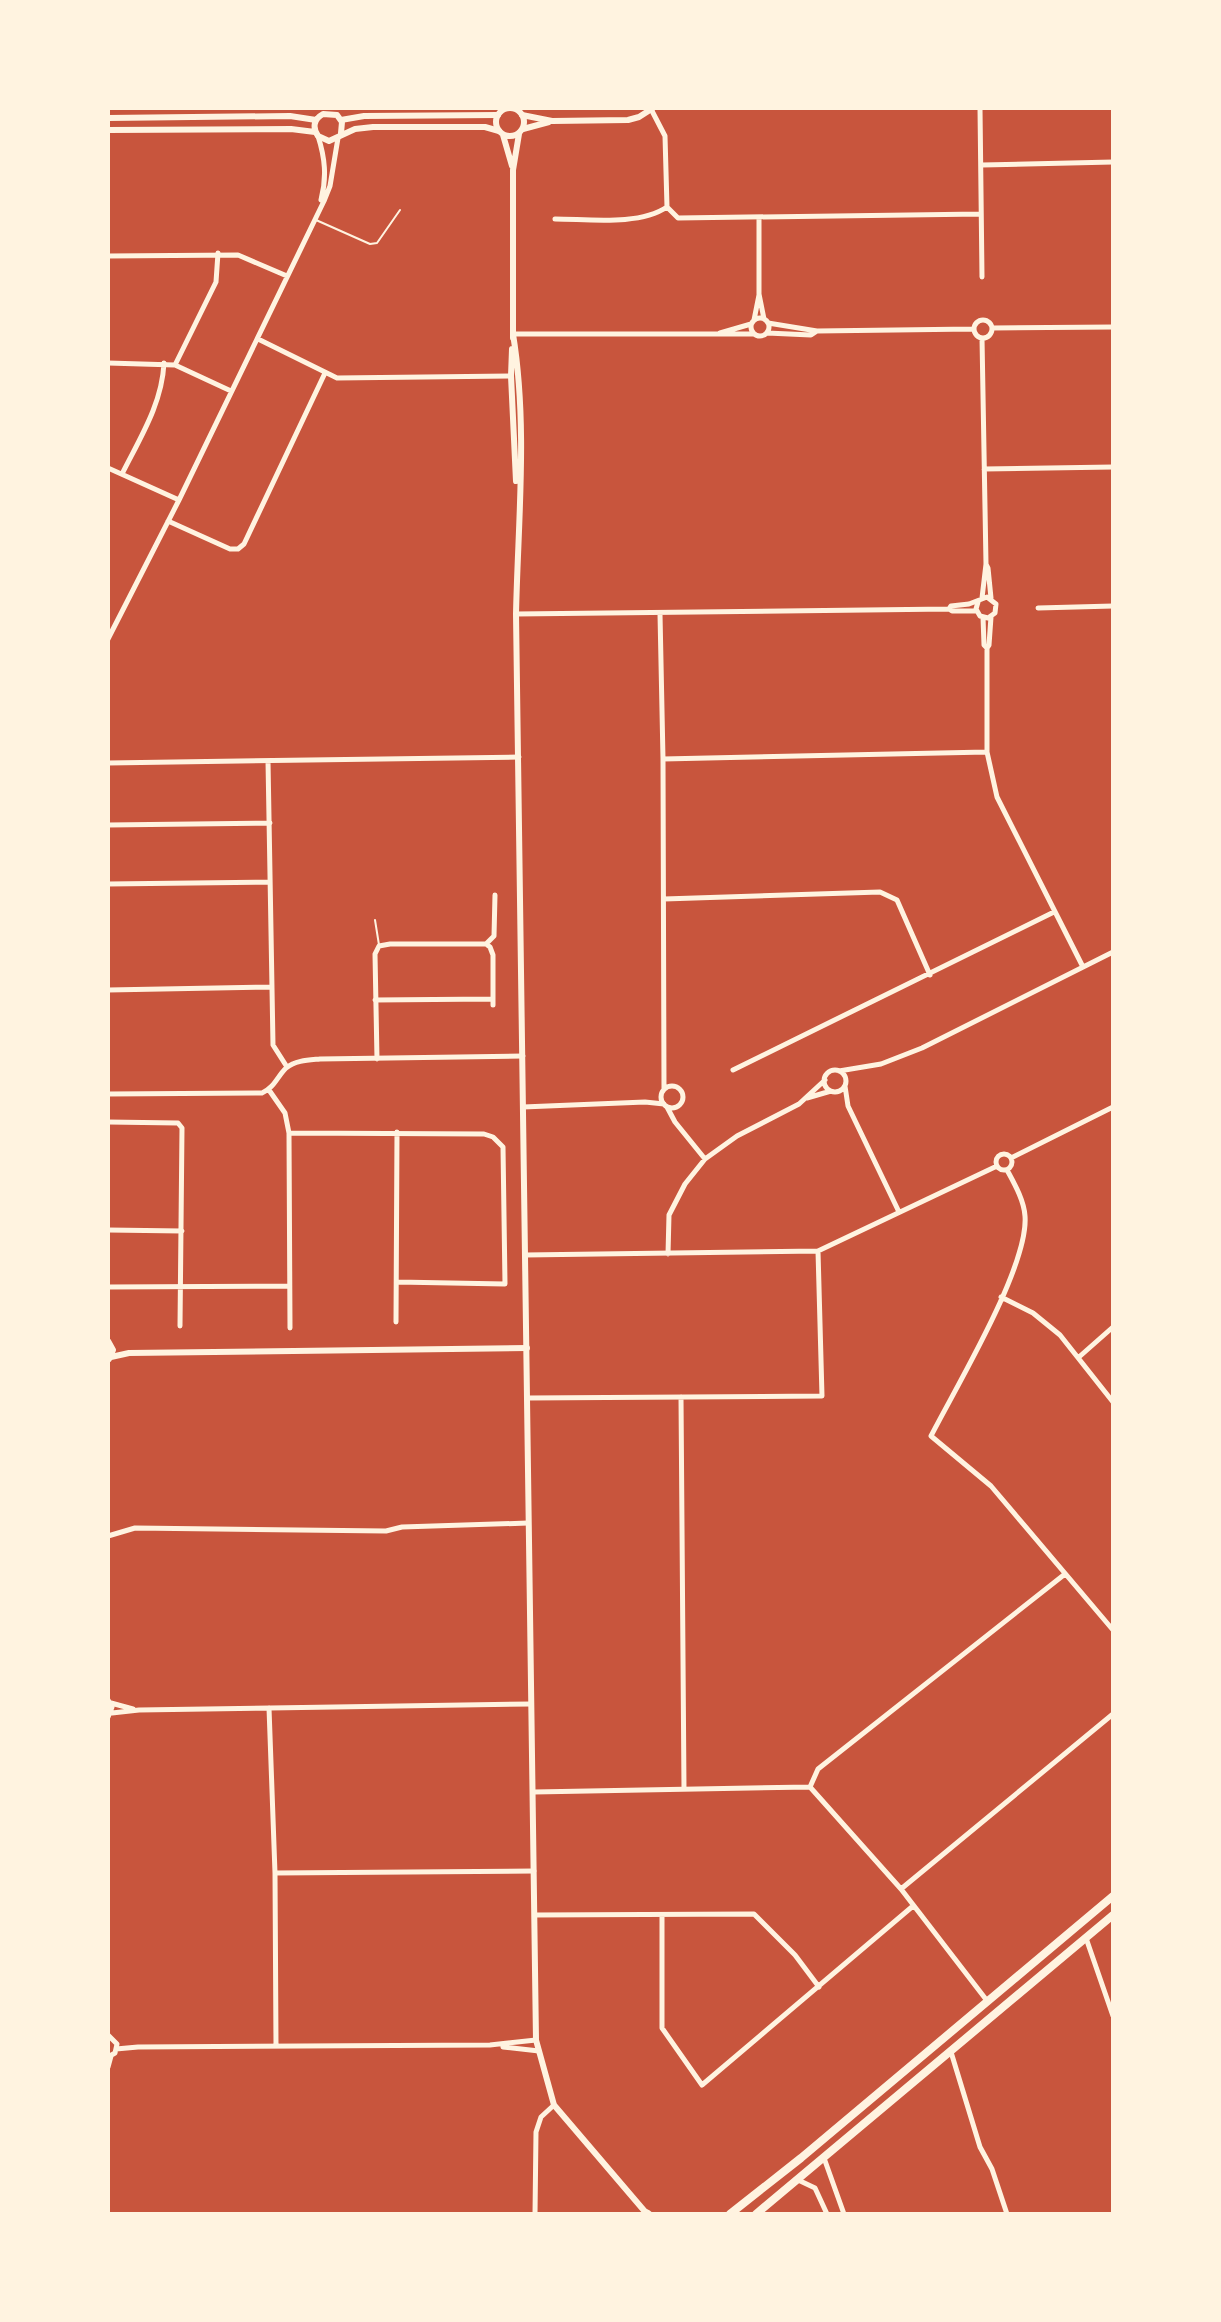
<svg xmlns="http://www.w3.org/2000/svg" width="1221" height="2322" viewBox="0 0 1221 2322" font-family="'Noto Serif',serif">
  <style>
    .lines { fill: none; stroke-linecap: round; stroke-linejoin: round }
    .service { stroke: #fff3e0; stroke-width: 2 }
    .minor { stroke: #fff3e0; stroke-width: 5 }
    .tertiary { stroke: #fff3e0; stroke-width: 6 }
    .secondary { stroke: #fff3e0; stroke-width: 6 }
    .trunk { stroke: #fff3e0; stroke-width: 8 }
  </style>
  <rect width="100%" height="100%" fill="#c8553d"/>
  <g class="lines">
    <path class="service" d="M316,220L370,244L377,243L400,210
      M375,920L379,945"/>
    <path class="minor" d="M980,108L982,277
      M651,109L665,136L667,207L678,218L981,214
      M318,136C325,158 327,177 321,200
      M982,165L1113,162
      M759,217V294L764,319
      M555,219C588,219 639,226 667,207
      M108,256L238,255L287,276
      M751 327a9 9 0 1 1 18 0a9 9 0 1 1-18 0Z
      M974 329a9 9 0 1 1 18 0a9 9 0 1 1-18 0Z
      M754,320L759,295
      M768,323L817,331
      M992,328L1113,327
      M720,333L751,324
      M767,333L811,335L817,331L973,329
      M513,334H754
      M258,339L337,378L511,376
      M108,363L175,365L231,391
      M175,365L216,282L218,253
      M108,468L179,500
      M984,469L1113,467
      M122,474C140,438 162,404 164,363
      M168,521L230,549H238L244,544L325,373
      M986,564L988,568L991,598
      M982,598L986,564L982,338
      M1038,608L1113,606
      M949,609L951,606L969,604L987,597L996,604L995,613L988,618L980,616L976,609L978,602
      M516,614L949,609L952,611H977
      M660,614L663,759L664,1089
      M983,617L984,645L987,648
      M991,617L989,645L987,648V752L997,797L1083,967
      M108,639L179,500L324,201L330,186L338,138
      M663,759L987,752
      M268,761L273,1045L287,1067
      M108,763L519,757
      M108,825L270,823
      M108,884L270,882
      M664,899L880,892L897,900L930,975
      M486,944L494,936L495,895
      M108,990L272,987
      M375,1000L493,999
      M377,1059L375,954L379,946L390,944H486L490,947L493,955V1005
      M733,1070L1054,912
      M824 1081a11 11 0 1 1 22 0a11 11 0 1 1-22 0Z
      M839,1071L881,1064L922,1048L1113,952
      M661 1097a11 11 0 1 1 22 0a11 11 0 1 1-22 0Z
      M845,1086L848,1106L899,1212
      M269,1090L285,1113L289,1133L290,1328
      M108,1094L262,1093C274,1088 277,1077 286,1068C296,1060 309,1060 320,1059L523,1056
      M807,1098L831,1091
      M523,1107L645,1102L664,1104
      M667,1107L675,1122L705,1159
      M108,1122L178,1123L182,1128L180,1326
      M289,1133L484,1134L493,1137L503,1147L505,1284L397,1282
      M996 1162a8 8 0 1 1 16 0a8 8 0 1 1-16 0Z
      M1011,1158L1113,1107
      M1007,1170C1014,1183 1024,1200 1025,1216C1029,1266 956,1387 931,1436L991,1486L1113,1630
      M108,1230L182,1231
      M668,1254L669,1215L685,1184L705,1159L737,1136L799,1104L825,1080
      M525,1255L818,1251L997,1166
      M108,1287L289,1286
      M1001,1297L1033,1313L1060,1335L1113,1402
      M396,1322L397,1132
      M1079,1357L1113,1327
      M681,1397L684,1789
      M528,1398L822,1396L818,1251
      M108,1536L135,1528L386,1531L402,1527L528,1523
      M108,1700L112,1707L108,1717
      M111,1703L133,1709
      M269,1708L275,1873L276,2045
      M112,1713L139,1710L531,1704
      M810,1787L818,1769L1065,1574
      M810,1787L901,1889L988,2002
      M534,1792L810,1787
      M275,1873L534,1871
      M901,1889L1113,1714
      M535,1915L754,1914L795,1955L819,1987
      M662,1915V2028L702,2085L913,1906
      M1086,1938L1113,2016
      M108,2035L117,2044L115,2053L108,2057
      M503,2047L539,2051
      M116,2049L138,2047L490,2045L536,2040
      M951,2052L980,2147L992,2169L1007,2214
      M108,2067L111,2056
      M824,2158L844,2214
      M796,2179L815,2188L827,2214
      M535,2214L536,2132L541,2117L554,2105"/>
    <path class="tertiary" d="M522,115L552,121L628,120L639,117L653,108
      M108,118L290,116L316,120
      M341,120L364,116L498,115
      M523,129L549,122
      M108,130L291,129L315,132
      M341,133L342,122L337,115L323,114C314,119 312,127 318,136L329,141L355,129L373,127H485L499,131
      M108,1341L113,1350L109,1359
      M111,1357L129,1353L527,1348"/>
    <path class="secondary" d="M496 122a14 14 0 1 1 28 0a14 14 0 1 1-28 0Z
      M503,135L512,166
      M513,334C528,426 518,521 516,614L536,2040L554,2105L647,2214
      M513,338V170L519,134
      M512,349L511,376L516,481"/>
    <path class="trunk" d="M646,2213L648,2214
      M730,2214L801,2158L1113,1896
      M756,2214L1113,1915"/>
  </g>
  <rect width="1221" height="2322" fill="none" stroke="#fff3e0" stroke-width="220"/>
</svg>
